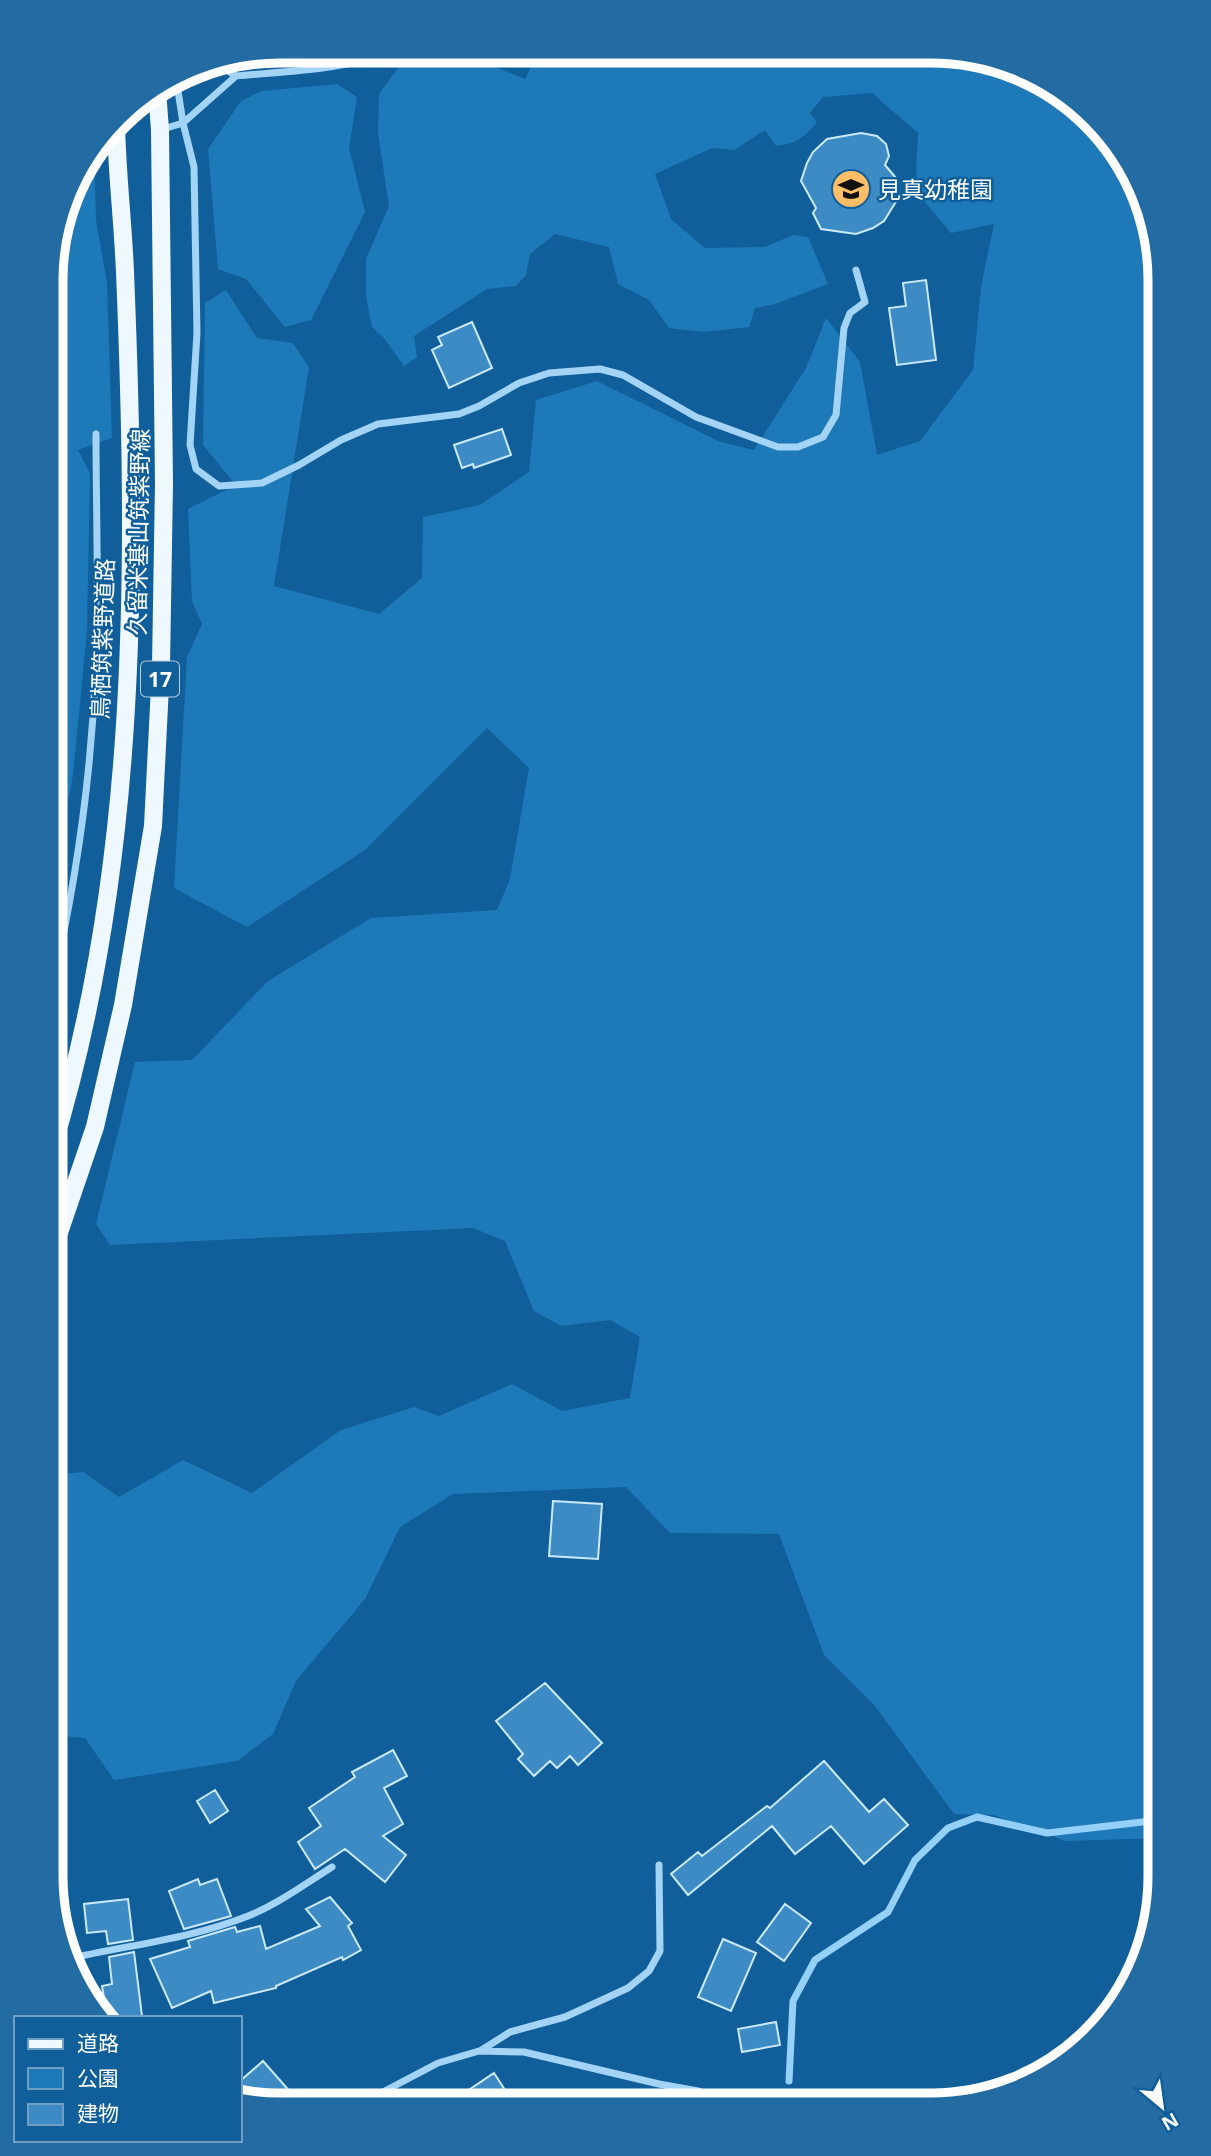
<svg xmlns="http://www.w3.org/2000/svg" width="1211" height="2156" viewBox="0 0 1211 2156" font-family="'Noto Sans','Noto Sans JP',sans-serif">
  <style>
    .green { fill: #1e79b8 }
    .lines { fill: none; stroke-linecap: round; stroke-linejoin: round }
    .stream { stroke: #94d0f8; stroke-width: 7 }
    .building { fill: #3d8bc4; stroke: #cbe9fe; stroke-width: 2 }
    .street { stroke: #a3d3f5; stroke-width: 7 }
    .primary { stroke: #f0f8ff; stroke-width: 18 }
    .labels { text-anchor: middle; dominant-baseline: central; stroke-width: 5; stroke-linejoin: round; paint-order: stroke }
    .shield { fill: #105f9b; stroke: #b7cfe1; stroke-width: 2 }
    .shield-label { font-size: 21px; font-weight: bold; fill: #fff }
    .poi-label { font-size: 23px; fill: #fff; stroke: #105f9b; text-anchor: start }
    .street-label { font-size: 23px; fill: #fff; stroke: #105f9b }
    .rim { fill: none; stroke: #fff; stroke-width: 9 }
  </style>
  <rect width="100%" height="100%" fill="#105f9b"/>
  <path class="green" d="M534,52L975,55L1082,107L1148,206L1160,280V1838L1066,1841L993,1815L954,1814L875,1706L824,1655L779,1534L670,1533L626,1487L453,1494L400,1527L365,1599L296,1681L273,1734L237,1761L114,1780L85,1738L51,1735V1475L83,1472L119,1497L183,1460L252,1493L341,1430L414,1407L439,1416L512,1384L562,1411L630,1398L640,1337L610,1320L561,1326L534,1311L505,1241L473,1228L110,1245L96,1224L135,1062L192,1060L268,981L371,918L497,910L510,879L529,768L487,728L365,850L247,927L174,888L187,657L202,624L192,601L188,509L236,485L203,445L205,303L226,290L257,338L293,343L309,367L274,586L379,614L422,578L423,517L480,505L529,472L536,400L597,381L718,441L754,450L806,368L826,318L860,362L877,455L920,441L973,370L981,287L994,224L951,233L918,194L916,167L918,133L872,93L823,97L810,113L817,122C805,137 795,144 776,146L765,130L734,150L712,148L655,174L671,219L705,248L765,247L793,235L808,237L828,284L775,304L755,308L749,327L704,332L669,328L649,300L618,284L609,247L555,234L530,254L526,275L516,286L487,289L414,336L417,357L404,366L383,337L372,327L366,297V259L389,206L378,133L379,94L401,64L459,53L525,79L535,59Z
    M337,84L357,97L349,148L365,212L311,320L285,327L246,279L218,269L208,149L241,101L262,91Z
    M94,153L96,220L107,283L112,438L78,450L90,473L87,631L73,775L52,888L53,250L75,178Z"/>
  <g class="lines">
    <path class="stream" d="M789,2081L793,2001L815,1960L888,1912L915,1860L948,1828L977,1817L1047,1833L1160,1820"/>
  </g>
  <path class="building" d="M861,133L877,136L886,144L889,156L885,165L896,178L897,200L884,221L873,228L856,234L821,229L813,213L816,208L801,181L807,163L813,152L827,139Z
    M926,280L936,360L897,365L889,308L906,306L903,283Z
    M472,322L492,368L449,388L432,350L442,345L438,337Z
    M502,429L511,455L474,468L473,464L462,468L454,445Z
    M553,1501L602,1504L598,1559L549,1556Z
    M545,1683L602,1743L578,1765L570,1756L557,1768L550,1761L534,1776L518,1759L523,1754L496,1721Z
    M393,1750L407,1776L384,1788L403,1824L383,1836L406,1855L385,1882L345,1849L315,1869L298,1842L321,1826L309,1808L355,1777L352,1772Z
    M824,1761L869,1812L884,1799L908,1825L864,1864L831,1826L795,1854L772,1826L688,1895L671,1874L698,1852L702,1856L767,1806L770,1808Z
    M215,1790L228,1811L210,1823L197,1801Z
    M198,1879L200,1885L217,1879L231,1916L184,1929L169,1891Z
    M330,1897L352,1923L348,1926L361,1950L343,1960L342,1957L276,1986V1988L214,2003L211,1991L172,2008L150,1959L190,1947L188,1941L235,1927L237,1932L260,1926L266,1949L320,1926L306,1909Z
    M128,1899L133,1940L108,1944L106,1931L87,1933L84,1904Z
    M785,1904L811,1923L784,1961L757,1942Z
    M723,1939L756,1953L731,2011L698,1997Z
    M134,1952L142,2016L100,2018L90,2000L104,1998L102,1986L112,1984L109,1957Z
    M776,2022L780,2045L742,2052L738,2029Z
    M263,2061L300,2103H250L240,2099V2081Z
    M494,2073L505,2090L484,2104H448Z"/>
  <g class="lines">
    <path class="street" d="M236,76C289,71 344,70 395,51
      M176,78L183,123L194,167L197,333L190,445L196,469L219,486L262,483L299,465L341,440L378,424L459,414L479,406L519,383L549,373L600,369L623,375L696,417L778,447H798L823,437L836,415L844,328L850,313L865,302L856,270
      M160,130L183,123L236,76L216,63
      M52,987C76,883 92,769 96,662C99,586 96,510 96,434
      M68,1959C128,1945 190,1939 248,1916C278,1904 305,1884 332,1867
      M480,2051L510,2032L565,2017L628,1988L649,1971L660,1951L659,1865
      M360,2104L438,2063L479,2051L524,2052L659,2084L698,2091L738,2105"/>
    <path class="primary" d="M52,1149C139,866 137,565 125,272C123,223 117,174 116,124
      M51,1256L95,1127L123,1005L153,826L161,666L164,483L160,130L157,90"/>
  </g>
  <defs>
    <symbol id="school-disc" viewBox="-11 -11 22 22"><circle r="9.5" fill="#ffbe66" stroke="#105f9b"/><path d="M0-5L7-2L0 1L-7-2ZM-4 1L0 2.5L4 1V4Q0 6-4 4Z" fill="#111"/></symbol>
  </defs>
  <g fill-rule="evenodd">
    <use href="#school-disc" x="829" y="167" width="44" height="44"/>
  </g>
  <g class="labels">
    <rect class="shield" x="141" y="661.5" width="38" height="35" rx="5"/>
    <g class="shield-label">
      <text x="160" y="679">17</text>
    </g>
    <g class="poi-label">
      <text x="878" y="189">見真幼稚園</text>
    </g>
    <g class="street-label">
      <text transform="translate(138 532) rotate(-89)">久留米基山筑紫野線</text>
      <text transform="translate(102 639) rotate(-88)">鳥栖筑紫野道路</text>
    </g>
  </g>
  <path d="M0 0H1211V2156H0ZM280 63H931A217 217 0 0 1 1148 280V1876A217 217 0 0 1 931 2093H280A217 217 0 0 1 63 1876V280A217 217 0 0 1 280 63Z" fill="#236ca3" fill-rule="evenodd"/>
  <path class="rim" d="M280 63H931A217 217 0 0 1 1148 280V1876A217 217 0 0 1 931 2093H280A217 217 0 0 1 63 1876V280A217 217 0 0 1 280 63Z"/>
  <rect x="14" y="2016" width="228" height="126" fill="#105f9b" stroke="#709fc3" stroke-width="2"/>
  <rect x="28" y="2039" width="35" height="10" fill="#f0f8ff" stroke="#709fc3" stroke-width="2"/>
  <text x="77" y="2051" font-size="21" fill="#ffffff">道路</text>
  <rect x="28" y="2068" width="35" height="21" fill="#1e79b8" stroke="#709fc3" stroke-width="2"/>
  <text x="77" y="2086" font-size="21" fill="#ffffff">公園</text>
  <rect x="28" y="2104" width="35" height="21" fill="#3d8bc4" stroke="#709fc3" stroke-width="2"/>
  <text x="77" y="2121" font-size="21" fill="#ffffff">建物</text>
  <g transform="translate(1162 2107) rotate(151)" stroke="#105f9b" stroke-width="5" paint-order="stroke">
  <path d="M0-5L12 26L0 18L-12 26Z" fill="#ffffff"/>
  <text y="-10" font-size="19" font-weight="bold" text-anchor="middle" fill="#ffffff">N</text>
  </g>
</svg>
